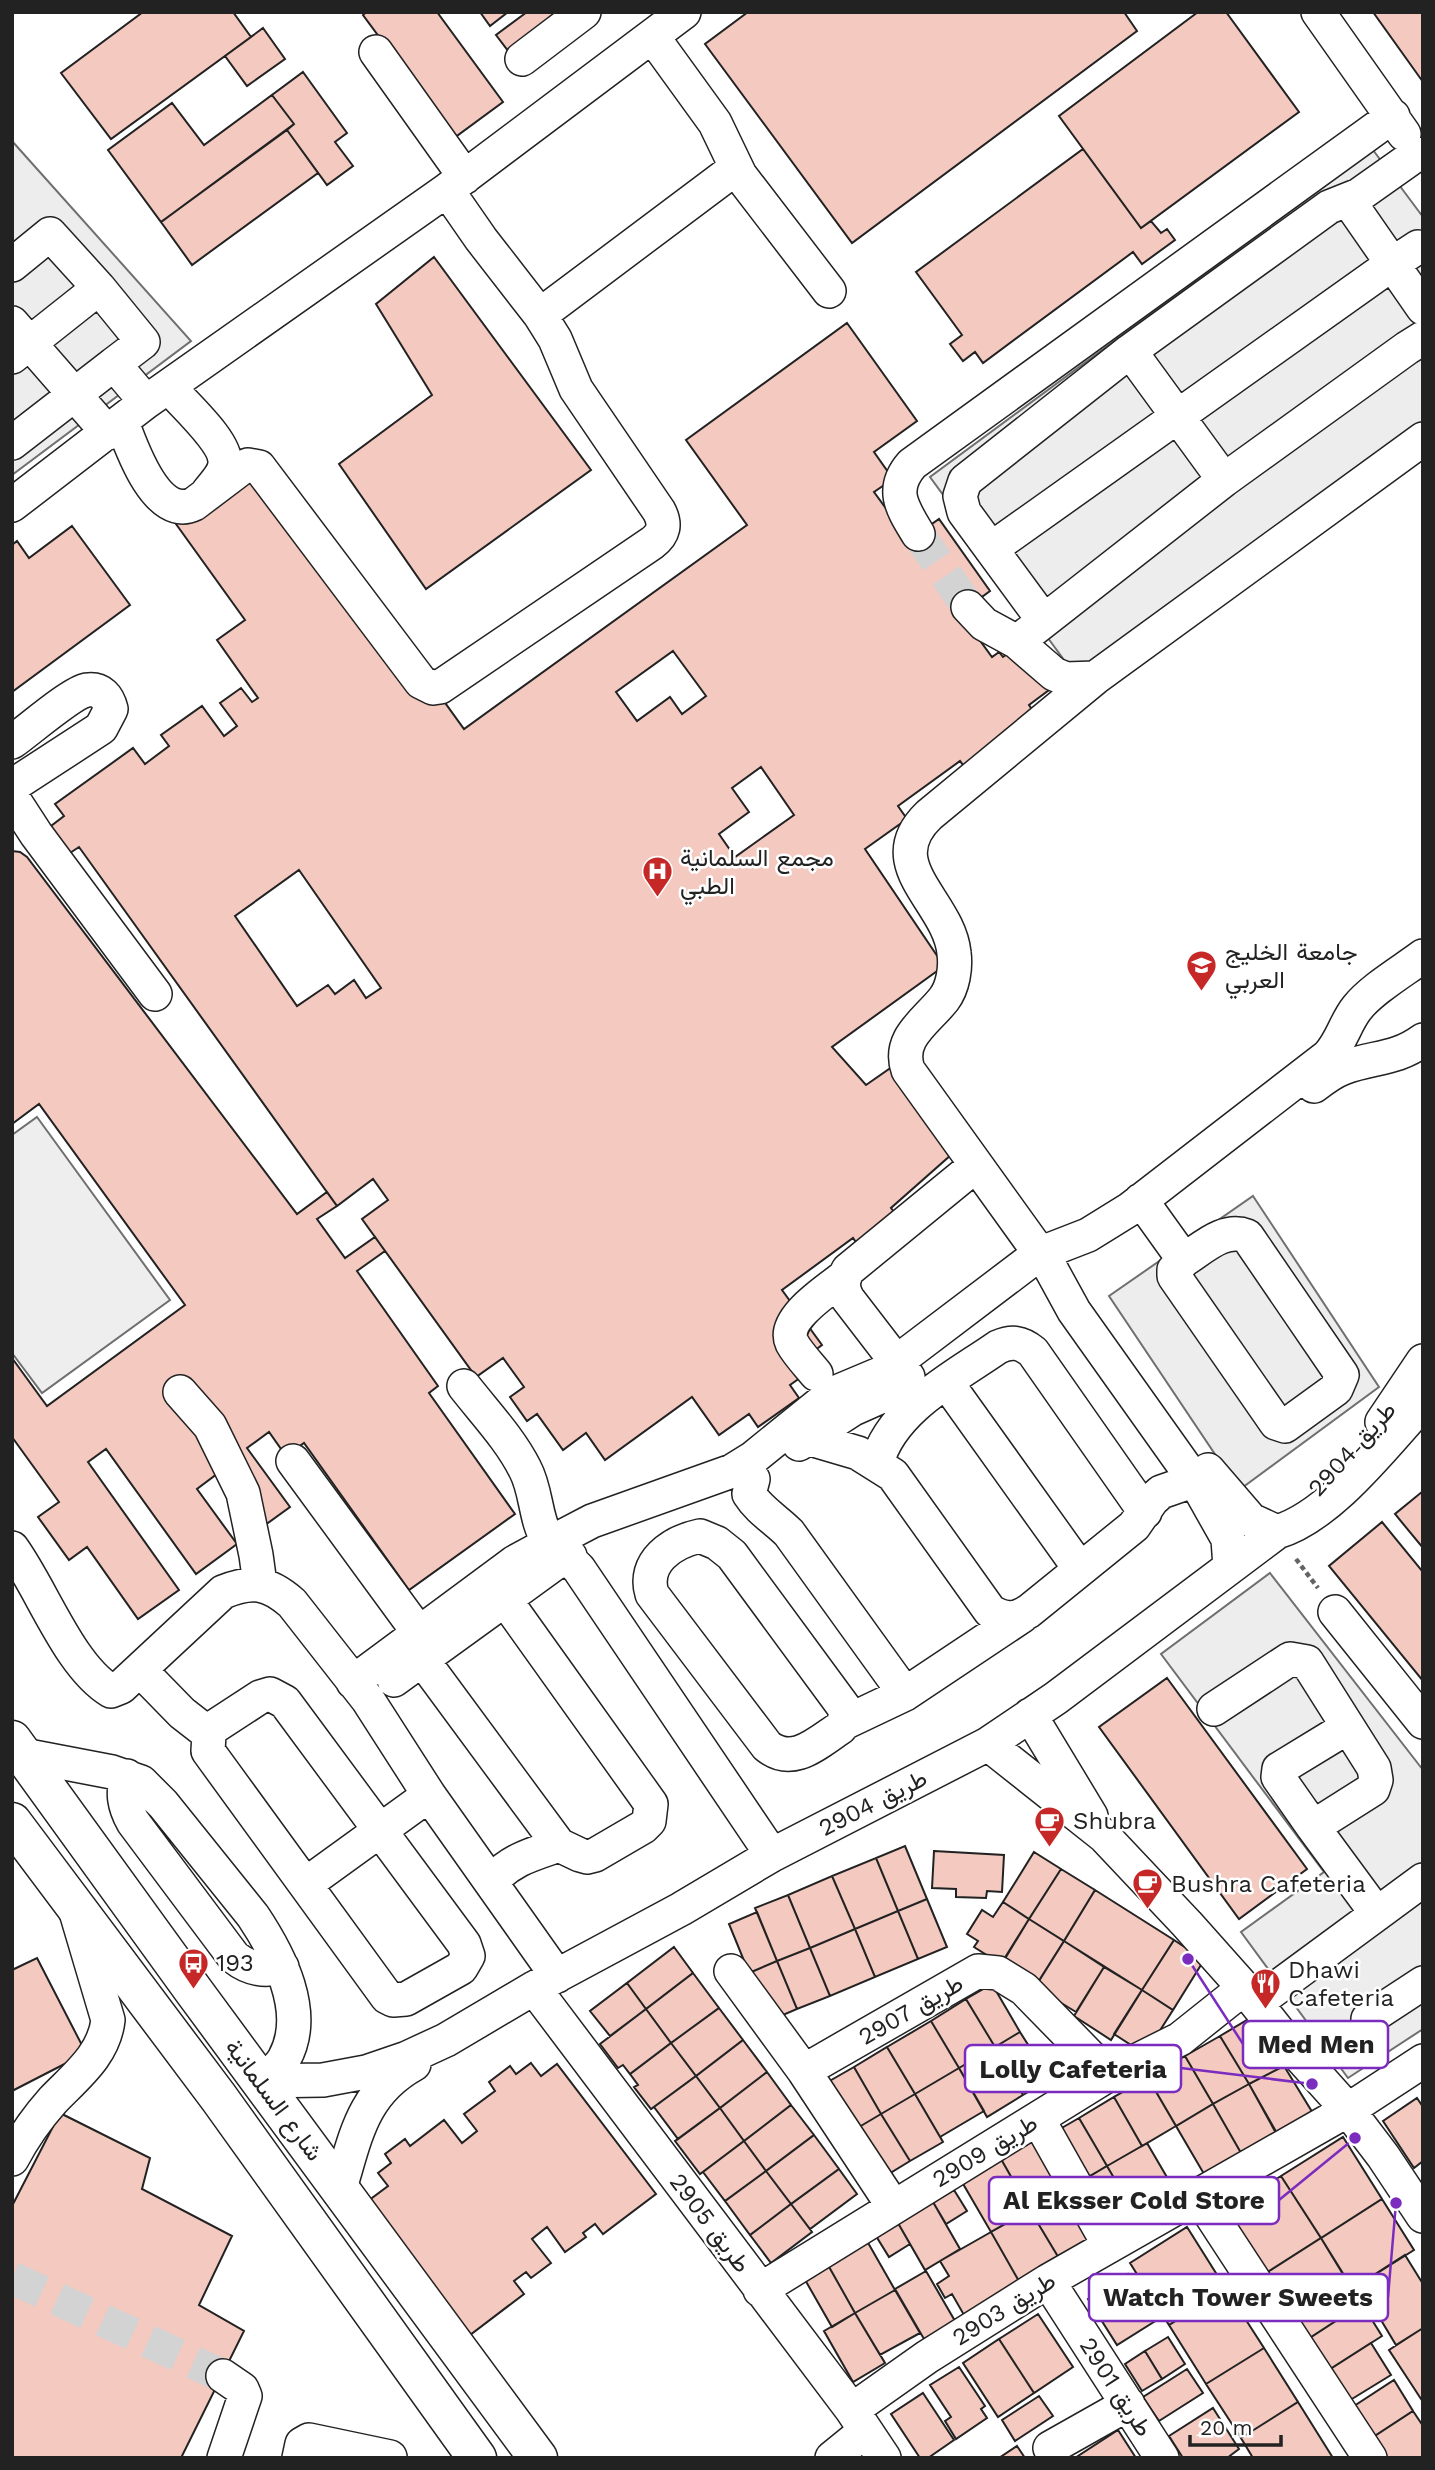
<svg xmlns="http://www.w3.org/2000/svg" width="1435" height="2470" viewBox="0 0 1435 2470" font-family="'Work Sans',Vazirmatn,sans-serif">
  <style>
    .green { fill: #eee; stroke: #6f6f6f; stroke-width: 2 }
    .parking { fill: #ededed; stroke: #6f6f6f; stroke-width: 2 }
    .building { fill: #f3c9c0; stroke: #222; stroke-width: 2; fill-rule: evenodd }
    .lines { fill: none; stroke-linecap: round; stroke-linejoin: round }
    .minor-tunnel { stroke: #d3d3d3; stroke-width: 33; stroke-dasharray: 33 17; stroke-linecap: butt }
    .minor-casing { stroke: #222; stroke-width: 36 }
    .major-casing { stroke: #222; stroke-width: 41 }
    .path { stroke: #646464; stroke-width: 4.5; stroke-dasharray: 5 3.5; stroke-linecap: butt }
    .minor { stroke: #fff; stroke-width: 33 }
    .major { stroke: #fff; stroke-width: 38 }
    .labels { text-anchor: middle; dominant-baseline: central; stroke-width: 5; stroke-linejoin: round; paint-order: stroke }
    .poi-label { font-size: 24px; fill: #222; stroke: #fff; text-anchor: start }
    .street-label { font-size: 24px; fill: #222; stroke: #fff }
    .leader { fill: none; stroke: #7b2cbf; stroke-width: 2.5 }
    .callout-dot { fill: #7b2cbf; stroke: #fff; stroke-width: 2.5 }
    .callout { fill: #fff; stroke: #7b2cbf; stroke-width: 2.5 }
    .callout-label { font-size: 26px; text-anchor: middle; font-weight: bold; fill: #222 }
  </style>
  <rect width="100%" height="100%" fill="#fff"/>
  <path class="green" d="M37,1117L170,1300L42,1393L12,1353V1135Z"/>
  <path class="parking" d="M12,141L191,341L12,475Z
    M1373,150L1423,217V424L1078,679L930,477Z
    M1253,1196L1379,1387L1239,1490L1109,1296Z
    M1270,1573L1423,1770V2029L1348,2078L1241,1932L1324,1872L1161,1654Z"/>
  <path class="building" d="M143,12H233L251,37L111,139L61,73Z
    M366,12H437L503,102L454,138L363,15Z
    M480,12H508L490,26Z
    M527,12H563L509,52L496,35Z
    M748,12H1124L1137,31L852,243L705,44Z
    M1198,12H1226L1299,112L1141,228L1059,116Z
    M1373,12H1423V82Z
    M263,28L285,59L247,86L225,56Z
    M303,72L347,133L335,142L353,166L327,185L287,130L294,124L272,95Z
    M272,95L294,124L161,222L108,150L172,103L204,145Z
    M287,130L318,173L192,265L161,222Z
    M1083,149L1141,228L1151,221L1161,233L1167,229L1175,240L1142,264L1133,252L983,363L975,352L963,361L950,344L962,335L916,272Z
    M434,257L591,470L426,589L339,464L432,395L376,304Z
    M847,323L917,421L874,452L893,479L874,492L909,540L939,519L990,591L960,613L992,657L999,652L1003,657L1017,647L1049,690L1029,705L1037,717L966,769L960,761L898,806L907,819L865,849L944,966L832,1047L866,1085L892,1067L952,1154L891,1208L909,1232L869,1261L853,1238L782,1290L822,1345L799,1362L807,1373L790,1385L799,1398L758,1427L749,1414L719,1435L692,1397L605,1460L586,1433L563,1450L537,1414L527,1421L510,1397L524,1387L503,1358L476,1377L362,1219L388,1200L373,1179L337,1206L79,847L70,853L51,826L64,816L55,804L133,748L145,764L169,746L161,735L202,706L224,736L237,726L220,703L241,688L252,702L258,698L217,640L245,620L176,524L268,457L464,729L747,525L686,440ZM673,651L706,696L682,714L670,697L637,721L616,692ZM761,767L794,815L735,857L719,834L749,812L732,788ZM299,870L381,988L366,998L354,980L335,994L328,985L297,1006L235,916Z
    M72,526L130,605L12,692V545L17,541L29,558Z
    M12,851L20,852L27,857L297,1214L327,1192L337,1206L317,1219L345,1258L375,1237L385,1251L357,1271L438,1386L429,1393L515,1514L409,1590L304,1443L286,1456L269,1432L247,1448L290,1507L261,1528L221,1471L197,1489L237,1544L196,1574L106,1449L88,1462L179,1590L138,1619L87,1547L69,1560L38,1517L59,1502L12,1437V1358L47,1406L185,1305L39,1104L12,1124Z
    M1423,1491V1548L1395,1514Z
    M1382,1522L1423,1572V1681L1329,1566Z
    M1167,1678L1307,1869L1239,1919L1099,1727Z
    M905,1846L927,1899L898,1911L876,1858Z
    M934,1851L1004,1855L1002,1892L987,1891L986,1898L956,1897V1889L932,1888Z
    M1034,1852L1061,1869L1029,1919L1003,1902Z
    M876,1858L898,1911L855,1929L832,1876Z
    M1061,1869L1095,1890L1064,1941L1029,1919Z
    M832,1876L855,1929L810,1948L788,1895Z
    M1095,1890L1174,1940L1142,1990L1064,1941Z
    M788,1895L810,1948L777,1961L755,1908Z
    M927,1899L947,1947L918,1959L898,1911Z
    M1003,1902L1029,1919L1001,1964L974,1947L978,1941L967,1934L982,1910L993,1917Z
    M898,1911L918,1959L875,1977L855,1929Z
    M757,1912L777,1961L749,1973L729,1924Z
    M1029,1919L1064,1941L1037,1984L1003,1962Z
    M855,1929L875,1977L830,1996L810,1948Z
    M1174,1940L1204,1960L1173,2010L1142,1990Z
    M1064,1941L1104,1967L1076,2012L1035,1987Z
    M674,1947L693,1973L646,2009L627,1983Z
    M810,1948L830,1996L797,2009L777,1961Z
    M37,1958L86,2053L12,2091V1970Z
    M777,1961L797,2009L769,2021L749,1973Z
    M1104,1967L1142,1990L1111,2040L1074,2016Z
    M693,1973L719,2008L671,2043L646,2009Z
    M627,1983L646,2009L610,2036L590,2011Z
    M992,1984L1020,2032L995,2047L966,1999Z
    M1142,1990L1173,2010L1145,2054L1114,2034Z
    M966,1999L995,2047L959,2068L931,2021Z
    M719,2008L743,2040L696,2076L671,2043Z
    M646,2009L671,2043L630,2074L623,2065L618,2068L600,2044Z
    M1252,2017L1258,2021L1284,2066L1249,2084L1220,2036Z
    M931,2021L959,2068L915,2094L887,2047Z
    M1020,2032L1032,2051L1006,2066L995,2047Z
    M1220,2036L1249,2084L1213,2104L1185,2056Z
    M743,2040L767,2072L720,2108L696,2076Z
    M671,2043L696,2076L651,2109L634,2087L638,2085L630,2074Z
    M887,2047L915,2094L881,2114L854,2067Z
    M995,2047L1023,2095L987,2117L959,2068Z
    M1032,2051L1049,2080L1023,2095L1006,2066Z
    M1185,2056L1213,2104L1176,2126L1148,2078Z
    M531,2063L541,2076L557,2064L656,2194L603,2234L595,2224L583,2233L586,2237L565,2252L547,2227L532,2239L551,2263L531,2278L526,2272L514,2281L524,2294L470,2335L368,2201L388,2186L378,2173L391,2163L385,2154L405,2139L410,2146L444,2120L462,2143L477,2131L464,2114L495,2091L489,2082L510,2066L516,2074Z
    M1284,2066L1314,2115L1278,2135L1249,2084Z
    M854,2067L881,2114L854,2130L826,2083Z
    M959,2068L984,2111L940,2137L915,2094Z
    M767,2072L791,2105L744,2141L720,2108Z
    M696,2076L720,2108L678,2139L654,2107Z
    M1148,2078L1176,2126L1142,2146L1114,2097Z
    M1249,2084L1276,2133L1241,2153L1213,2104Z
    M915,2094L943,2142L910,2161L881,2114Z
    M1114,2097L1142,2146L1107,2166L1079,2118Z
    M1417,2098L1423,2107V2161L1414,2168L1383,2121Z
    M1213,2104L1241,2153L1204,2174L1176,2126Z
    M791,2105L814,2135L766,2171L744,2141Z
    M720,2108L744,2141L700,2174L675,2141Z
    M60,2113L150,2158L142,2189L232,2236L199,2305L244,2331L181,2458H12V2206Z
    M881,2114L910,2161L882,2178L854,2130Z
    M1079,2118L1107,2166L1081,2181L1053,2133Z
    M814,2135L839,2169L791,2204L766,2171Z
    M1040,2137L1069,2187L1030,2210L1001,2159Z
    M1343,2137L1382,2199L1321,2238L1281,2176Z
    M744,2141L766,2171L725,2201L703,2172Z
    M1147,2143L1175,2191L1135,2214L1107,2166Z
    M1001,2159L1030,2210L991,2232L962,2182Z
    M1107,2166L1135,2214L1105,2231L1077,2184Z
    M839,2169L857,2194L810,2229L791,2204Z
    M766,2171L791,2204L750,2235L725,2201Z
    M1281,2176L1321,2238L1266,2273L1226,2210Z
    M1069,2187L1098,2238L1060,2260L1030,2210Z
    M954,2190L967,2211L946,2224L933,2202Z
    M1382,2199L1414,2250L1352,2289L1321,2238Z
    M933,2202L960,2249L925,2270L898,2223Z
    M791,2204L812,2232L771,2263L750,2235Z
    M1030,2210L1060,2260L1020,2283L991,2232Z
    M898,2223L910,2244L889,2257L876,2236Z
    M1187,2227L1226,2289L1169,2325L1130,2263Z
    M991,2232L1020,2283L964,2315L952,2294L945,2298L937,2284L949,2276L940,2261Z
    M1321,2238L1362,2304L1308,2339L1266,2273Z
    M867,2241L895,2290L855,2313L828,2265Z
    M1405,2255L1423,2284V2328L1396,2345L1372,2305L1365,2309L1352,2289Z
    M828,2265L855,2313L832,2327L804,2278Z
    M926,2271L955,2321L924,2339L895,2289Z
    M1128,2274L1157,2320L1117,2345L1088,2299Z
    M1226,2289L1264,2348L1206,2384L1169,2325Z
    M895,2290L920,2333L880,2355L855,2313Z
    M1362,2304L1382,2336L1327,2371L1308,2339Z
    M855,2313L885,2363L853,2382L824,2331Z
    M1038,2314L1073,2367L1034,2393L999,2339Z
    M1423,2328V2402L1389,2350Z
    M1168,2337L1185,2364L1162,2379L1145,2351Z
    M999,2339L1034,2393L998,2417L963,2363Z
    M1371,2343L1391,2375L1347,2402L1327,2371Z
    M1264,2348L1298,2402L1241,2438L1206,2384Z
    M1145,2351L1162,2379L1142,2391L1125,2364Z
    M959,2367L985,2406L981,2409L987,2418L956,2439L945,2421L951,2417L930,2385Z
    M1187,2369L1203,2393L1159,2421L1143,2397Z
    M1394,2380L1413,2411L1370,2439L1351,2408Z
    M923,2393L954,2440L928,2458H920L891,2414Z
    M1039,2396L1053,2416L1015,2441L1002,2420Z
    M1298,2402L1333,2458H1253L1241,2438Z
    M1213,2408L1239,2449L1227,2458H1183L1169,2436Z
    M1413,2411L1423,2426V2458H1382L1370,2439Z
    M1118,2430L1136,2458H1075Z
    M1017,2446L1025,2458H999Z"/>
  <g class="lines">
    <path class="minor-tunnel" d="M918,534L968,607
      M12,2278L223,2376"/>
    <defs>
      <path id="minor" d="M1318,12L1404,134
        M652,36L715,123L740,175L829,291
        M376,52L465,177
        M522,59L584,12
        M1348,200L1423,308
        M12,265L50,234L99,288L12,357
        M99,288L143,342L114,364
        M540,315L736,168
        M12,323L108,433
        M1130,351L1224,480
        M169,387C183,404 227,442 225,464C224,475 214,484 208,492
        M122,422C131,447 157,522 194,504L243,467L248,465L259,467L421,682L433,688L440,687L652,543C664,534 666,524 659,511L576,389L555,339L540,315L481,239L447,190
        M12,443L114,364L146,402
        M12,505L146,402L447,190L684,12
        M918,534C903,509 889,490 912,464L1393,116
        M991,549L1392,264L1418,247
        M968,607L984,624L1017,642L1054,674L1066,679L1095,678
        M1044,621L964,512L960,496L965,481L1130,351L1329,207L1359,195L1417,154
        M1017,642L1224,480L1407,348L1423,338
        M12,742C28,731 71,693 87,690C101,688 108,697 111,709L101,728L12,786
        M12,797L36,834L155,994
        M1314,1086C1323,1079 1332,1072 1343,1068C1373,1056 1394,1061 1423,1040
        M1141,1200L1184,1260L1174,1270V1276L1276,1423L1285,1426L1336,1389L1342,1375L1247,1236C1224,1227 1203,1248 1184,1260
        M816,1374C808,1364 798,1354 792,1343C781,1319 828,1290 844,1277
        M908,1377L848,1299C842,1288 842,1281 848,1270L975,1166
        M947,1383L1080,1569
        M464,1386C485,1413 510,1439 525,1469C537,1491 535,1521 548,1540C554,1550 570,1559 579,1569L772,1855
        M180,1392L210,1426L243,1493L256,1555L260,1584
        M1382,1422L1423,1361
        M807,1438L858,1453L893,1475L990,1611C1004,1620 1015,1620 1029,1611L1134,1526L1152,1500L1161,1492L1184,1484H1197
        M799,1444L853,1409L889,1393
        M293,1461L419,1633
        M877,1463C891,1409 955,1377 998,1347C1012,1341 1021,1342 1033,1352L1145,1512
        M1208,1470L1251,1520L1277,1532
        M753,1479L749,1494C759,1510 775,1519 789,1533L905,1694
        M700,1536L717,1543L732,1555L846,1710L844,1723L840,1728C817,1743 793,1767 767,1746L652,1594C642,1562 672,1542 700,1536Z
        M12,1548C42,1589 69,1666 111,1691L121,1687L223,1592C252,1580 268,1582 292,1603L368,1700L429,1795L557,1976
        M1230,1567L1228,1539L1197,1484L1074,1311L1051,1269L908,1070C897,1038 926,1022 944,999C953,987 956,968 954,953C949,901 877,865 929,815L1095,678L1423,439
        M1335,1612L1423,1722
        M410,1643L559,1845L580,1855L587,1857L595,1855L643,1827L649,1821L651,1804L491,1580
        M140,1670L182,1713L209,1734
        M394,1680L554,1564L570,1556
        M353,1682L515,1562L550,1543L592,1521L732,1471L753,1458L832,1394L882,1373L1039,1254L1088,1235L1130,1209L1328,1056C1342,1041 1345,1023 1357,1008C1372,989 1403,971 1423,956
        M270,1694L285,1702L464,1944L468,1956L461,1968L406,1999L393,2000L387,1997L208,1751L209,1734L214,1727L260,1697Z
        M1214,1709L1290,1659L1307,1662L1374,1768L1376,1780L1373,1789L1313,1827L1377,1914
        M1030,1715L1091,1816
        M844,1723L905,1694L1022,1616
        M988,1744L1104,1836L1187,1924L1244,1988L1286,2041L1348,2110L1383,2156L1423,2216
        M23,1755L112,1772L141,1782L163,1804L253,1916C279,1955 310,2013 284,2059C279,2068 269,2075 260,2081
        M127,1776C122,1793 124,1806 133,1822L234,1957C249,1969 264,1972 282,1967
        M1313,1827L1278,1777L1279,1769L1348,1727
        M491,1881C513,1859 530,1855 559,1845
        M306,1884L429,1795
        M731,1971L804,2071L893,2206
        M534,1988L852,2410L884,2458
        M1256,2003L1423,1880
        M1368,2019L1423,1983
        M804,2071L978,1971L998,1973L1024,1989L1108,2075
        M260,2081L323,2080L366,2072L407,2058L446,2040L534,1988L681,1909L772,1855L988,1744L1056,1698L1277,1532C1331,1516 1385,1444 1423,1403
        M1038,2119L1109,2245
        M12,2159C23,2138 37,2118 53,2100C76,2076 104,2055 108,2020L76,1912
        M340,2188C356,2136 362,2093 414,2064
        M1198,2195L1370,2458
        M1048,2281L1162,2458
        M760,2290L1108,2075L1180,2039L1244,1988
        M223,2376L242,2389L245,2396L224,2458
        M852,2410L927,2357L1048,2281L1348,2110L1423,2061
        M1050,2448L1128,2404
        M299,2458L302,2444L309,2440L390,2457
        M832,2458L864,2432"/>
      <path id="major" d="M12,1740L193,1990L538,2458
        M12,1822L219,2098L477,2458"/>
    </defs>
    <use href="#minor" class="minor-casing"/>
    <use href="#major" class="major-casing"/>
    <path class="path" d="M1296,1559L1318,1588"/>
    <use href="#minor" class="minor"/>
    <use href="#major" class="major"/>
  </g>
  <defs>
    <symbol id="hospital-pin" viewBox="-11 -11 22 30"><path d="M0 17L-7.5 6A9.5 9.5 0 1 1 7.5 6Z" fill="#c62828" stroke="#fff"/><path d="M-5-5h3v3.5h4V-5h3V5h-3V1.5h-4V5h-3Z" fill="#fff"/></symbol>
    <symbol id="university-pin" viewBox="-11 -11 22 30"><path d="M0 17L-7.5 6A9.5 9.5 0 1 1 7.5 6Z" fill="#c62828" stroke="#fff"/><path d="M0-5L7-2L0 1L-7-2ZM-4 1L0 2.5L4 1V4Q0 6-4 4Z" fill="#fff"/></symbol>
    <symbol id="cafe-pin" viewBox="-11 -11 22 30"><path d="M0 17L-7.5 6A9.5 9.5 0 1 1 7.5 6Z" fill="#c62828" stroke="#fff"/><path d="M-5.5-4.5H6V0H3Q3 3.5 0 3.5H-2.5Q-5.5 3.5-5.5 0ZM3-3.2v2h1.7v-2ZM-6 4.5H4V6H-6Z" fill="#fff"/></symbol>
    <symbol id="bus-pin" viewBox="-11 -11 22 30"><path d="M0 17L-7.5 6A9.5 9.5 0 1 1 7.5 6Z" fill="#c62828" stroke="#fff"/><path d="M-5-6H5V4H4V6H2V4H-2V6H-4V4H-5ZM-3.5-4V0h7V-4ZM-3.5 1.2v1.5H-2V1.2ZM2 1.2v1.5H3.5V1.2Z" fill="#fff"/></symbol>
    <symbol id="restaurant-pin" viewBox="-11 -11 22 30"><path d="M0 17L-7.5 6A9.5 9.5 0 1 1 7.5 6Z" fill="#c62828" stroke="#fff"/><path d="M-5-6h1v4h1v-4h1v4h1v-4h1v5L-1.5 .5V6h-2V.5L-5-1ZM5-6V6H3V1.5H1.5Q1.5-4 5-6Z" fill="#fff"/></symbol>
  </defs>
  <g fill-rule="evenodd">
    <use href="#hospital-pin" x="640" y="854" width="35" height="47"/>
    <use href="#university-pin" x="1184" y="948" width="35" height="47"/>
    <use href="#cafe-pin" x="1032" y="1804" width="35" height="47"/>
    <use href="#cafe-pin" x="1130" y="1866" width="35" height="47"/>
    <use href="#bus-pin" x="176" y="1946" width="35" height="47"/>
    <use href="#restaurant-pin" x="1248" y="1966" width="35" height="47"/>
  </g>
  <g class="labels">
    <g class="poi-label">
      <text x="680" y="858">مجمع السلمانية<tspan x="680" dy="28">الطبي</tspan></text>
      <text x="1225" y="952">جامعة الخليج<tspan x="1225" dy="28">العربي</tspan></text>
      <text x="1073" y="1821">Shubra</text>
      <text x="1171" y="1884">Bushra Cafeteria</text>
      <text x="216" y="1963">193</text>
      <text x="1288" y="1970">Dhawi<tspan x="1288" dy="28">Cafeteria</tspan></text>
    </g>
    <g class="street-label">
      <text transform="translate(1352 1449) rotate(-48)">طريق 2904</text>
      <text transform="translate(873 1803) rotate(-27)">طريق 2904</text>
      <text transform="translate(911 2010) rotate(-30)">طريق 2907</text>
      <text transform="translate(274 2100) rotate(53)">شارع السلمانية</text>
      <text transform="translate(985 2151) rotate(-31)">طريق 2909</text>
      <text transform="translate(710 2223) rotate(53)">طريق 2905</text>
      <text transform="translate(1004 2309) rotate(-32)">طريق 2903</text>
      <text transform="translate(1116 2387) rotate(57)">طريق 2901</text>
    </g>
  </g>
  <path class="leader" d="M1188 1959L1243 2044M1312 2084L1181 2068M1355 2138L1279 2200M1396 2203L1388 2297"/>
  <g class="callout-dot">
    <circle cx="1188" cy="1959" r="7"/>
    <circle cx="1312" cy="2084" r="7"/>
    <circle cx="1355" cy="2138" r="7"/>
    <circle cx="1396" cy="2203" r="7"/>
  </g>
  <g class="callout">
    <rect x="1243" y="2021" width="145" height="47" rx="7"/>
    <rect x="965" y="2045" width="216" height="47" rx="7"/>
    <rect x="989" y="2177" width="290" height="47" rx="7"/>
    <rect x="1089" y="2274" width="299" height="47" rx="7"/>
  </g>
  <g class="callout-label">
    <text x="1316" y="2053">Med Men</text>
    <text x="1073" y="2078">Lolly Cafeteria</text>
    <text x="1134" y="2209">Al Eksser Cold Store</text>
    <text x="1238" y="2306">Watch Tower Sweets</text>
  </g>
  <rect width="1435" height="2470" fill="none" stroke="#222222" stroke-width="28"/>
  <path d="M1190 2435v10h91v-10" fill="none" stroke="#222222" stroke-width="3.5"/>
  <text x="1200" y="2435" font-size="21" fill="#222222" stroke="#ffffff" stroke-width="5" paint-order="stroke">20 m</text>
</svg>
